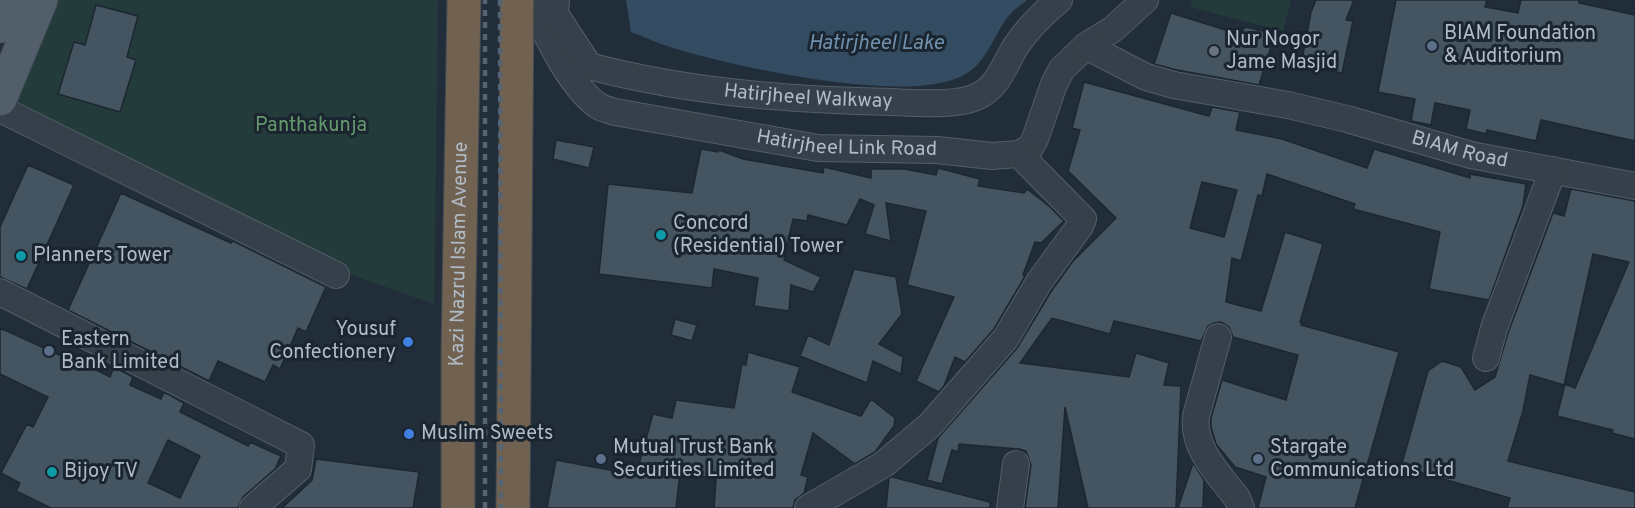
<svg xmlns="http://www.w3.org/2000/svg" width="1635" height="508" viewBox="0 0 1635 508" font-family="Overpass,sans-serif">
  <style>
    .green { fill: #233b3b }
    .water { fill: #344c62 }
    .building { fill: #445461; stroke: #1c2731; stroke-width: 1.5; fill-rule: evenodd }
    .lines { fill: none; stroke-linecap: round; stroke-linejoin: round }
    .minor-casing { stroke: #525e68; stroke-width: 28 }
    .major-casing { stroke: #3e4953; stroke-width: 35 }
    .highway-casing { stroke: #3f4b55; stroke-width: 35 }
    .minor { stroke: #35404a; stroke-width: 26 }
    .major { stroke: #525f6a; stroke-width: 33 }
    .highway { stroke: #706151; stroke-width: 33 }
    .rail { stroke: #566472; stroke-width: 4.5; stroke-dasharray: 6 6; stroke-linecap: butt }
    .service-dot { fill: #5c6f8a; stroke: #1a252f; stroke-width: 2 }
    .worship-dot { fill: #6b7280; stroke: #1a252f; stroke-width: 2 }
    .culture-dot { fill: #0f9aa8; stroke: #1a252f; stroke-width: 2 }
    .shop-dot { fill: #3f7fe0; stroke: #1a252f; stroke-width: 2 }
    .labels { text-anchor: middle; dominant-baseline: central; stroke-width: 6; stroke-linejoin: round; paint-order: stroke }
    .poi-label { font-size: 20px; fill: #afbbc6; stroke: #1a252f; text-anchor: start }
    .street-label { font-size: 20px; fill: #afbbc6; stroke: #1a252f }
    .park-label { font-size: 20px; fill: #66986d; stroke: #1a252f }
    .water-label { font-size: 21px; font-style: italic; fill: #6f8fab; stroke: #1a252f }
  </style>
  <rect width="100%" height="100%" fill="#212e3a"/>
  <path class="green" d="M58,0H438L434,304L286,252L19,129L13,90Z
    M1192,0H1291L1283,31L1190,7Z"/>
  <path class="water" d="M626,0H1027C1023,4 1017,7 1013,11C993,32 989,64 960,77C900,104 737,67 673,48C659,44 645,37 631,32Z"/>
  <path class="building" d="M1316,0H1354L1346,20L1353,21L1342,73L1301,65L1311,12Z
    M1396,0H1487L1485,7L1518,13L1521,0H1579V3L1635,15V141L1541,120L1536,141L1487,130L1486,134L1466,129L1470,110L1435,103L1431,125L1411,121L1415,99L1378,92Z
    M96,5L138,16L127,57L136,60L120,112L58,94L74,42L85,45Z
    M1171,13L1238,34L1246,27L1275,34L1259,85L1177,70L1154,64Z
    M1084,82L1209,116L1212,107L1240,112L1236,130L1282,139L1367,168L1374,149L1470,178V174L1526,184L1523,206L1489,300L1429,289L1440,232L1353,209L1355,204L1267,174L1262,196L1258,195L1241,261L1232,258L1226,302L1261,311L1285,232L1323,244L1300,322L1302,323L1301,325L1399,352L1355,508H1258L1266,477L1235,467L1216,444L1211,427V418L1222,380L1286,400L1298,355L1233,337L1229,327L1221,322L1214,323L1208,326L1201,341L1114,321L1110,334L1052,318L1020,363L1129,377L1136,353L1169,363L1164,385L1181,386L1176,508H1088L1065,407L1058,508H1025L1031,465L1026,451L1019,449L959,444L958,452L952,450L942,484L927,480L938,438L1017,348L1052,290L1073,261L1116,218L1068,171L1080,130L1072,128ZM1202,182L1237,190L1224,237L1190,228Z
    M556,140L594,147L589,168L553,159Z
    M701,149L718,152L719,150L743,159L823,173L824,167L871,178V169H904L936,175L938,168L980,179L978,186L1024,193L1027,189L1049,206L1064,221L1041,243L1035,242L1023,275L1025,276L994,329L965,362L955,357L944,386L939,392L916,381L954,297L907,285L926,211L886,203L891,241L865,234L874,205L860,199L847,225L808,215L807,221L793,219L784,260L821,277L813,292L791,285L789,311L754,306L758,278L714,269L712,288L599,274L608,184L692,193Z
    M28,165L74,185L27,289L0,277V227Z
    M1571,189L1635,201V439L1612,433L1613,430L1557,416L1565,384L1575,388L1629,262L1593,254L1564,385L1530,375L1523,411L1508,461L1635,492V508H1507L1510,498L1401,467L1428,371L1442,361L1461,367L1475,390L1495,377L1508,333L1553,213L1564,216Z
    M121,193L231,243L233,241L326,287L306,332L298,328L280,369L273,365L265,382L218,361L209,381L68,310Z
    M854,269L896,277L902,314L879,344L903,357L901,374L873,361L867,383L800,356L808,335L829,345Z
    M675,319L697,325L692,341L671,335Z
    M0,328L68,359L69,356L110,377L114,367L133,377L130,385L161,399L164,392L184,403L180,412L248,446L250,442L281,456L275,469L243,497L238,508H51L16,491L20,483L1,473L27,424L33,427L48,397L0,374ZM168,440L200,456L180,498L148,483Z
    M748,352L800,367L792,392L861,416L871,399L895,418L894,426L875,452L855,464L813,433L801,475L808,477L804,493L795,500L793,508H714L716,479L680,472L676,508H547L556,460L636,475L653,414L672,418L676,400L734,408L742,364L746,365Z
    M316,459L419,472L413,508H282L312,480Z
    M1193,463L1204,480L1203,508H1178Z
    M892,477L990,502V508H886L889,478Z"/>
  <g class="lines">
    <defs>
      <g id="minor">
        <path id="s1" d="M529,0C545,31 569,85 597,105C602,109 609,110 615,112L818,148L937,150L992,156L1019,154L1030,148L1035,139L1054,84L1062,69L1086,46L1113,29L1145,0"/>
        <path id="s2" d="M556,0L555,14L589,66C687,92 790,100 892,102C915,103 962,107 982,94C1000,83 1005,63 1016,46C1028,28 1042,14 1059,0"/>
        <path id="s3" d="M1086,46L1146,77L1174,85L1288,105L1347,119L1471,155L1635,186"/>
        <path d="M0,109L336,275"/>
        <path d="M0,292L301,445L298,469L253,508"/>
        <path d="M1218,337L1196,416C1192,449 1219,474 1237,498L1241,508"/>
        <path d="M1486,358L1494,328L1553,170"/>
        <path d="M808,508L884,464L930,425L1006,338L1039,282L1080,226L1083,219L1019,154"/>
        <path d="M1010,508L1016,464"/>
      </g>
      <path id="major" d="M0,26L11,0
        M0,99L41,0"/>
      <g id="highway">
        <path id="s4" d="M458,508V354L464,0"/>
        <path d="M513,508L517,0"/>
      </g>
    </defs>
    <use href="#minor" class="minor-casing"/>
    <use href="#major" class="major-casing"/>
    <use href="#highway" class="highway-casing"/>
    <use href="#minor" class="minor"/>
    <use href="#major" class="major"/>
    <use href="#highway" class="highway"/>
    <path class="rail" d="M500,0L501,508
      M485,508V0"/>
  </g>
  <g class="service-dot">
    <circle cx="1432" cy="46" r="6"/>
    <circle cx="49" cy="351" r="6"/>
    <circle cx="601" cy="459" r="6"/>
    <circle cx="1258" cy="459" r="6"/>
  </g>
  <circle class="worship-dot" cx="1214" cy="51" r="6"/>
  <g class="culture-dot">
    <circle cx="661" cy="235" r="6"/>
    <circle cx="21" cy="256" r="6"/>
    <circle cx="52" cy="472" r="6"/>
  </g>
  <g class="shop-dot">
    <circle cx="408" cy="342" r="6"/>
    <circle cx="409" cy="434" r="6"/>
  </g>
  <g class="labels">
    <g class="poi-label">
      <text x="1444" y="34">BIAM Foundation<tspan x="1444" dy="23">&amp; Auditorium</tspan></text>
      <text x="1226" y="40">Nur Nogor<tspan x="1226" dy="23">Jame Masjid</tspan></text>
      <text x="673" y="224">Concord<tspan x="673" dy="23">(Residential) Tower</tspan></text>
      <text x="33" y="256">Planners Tower</text>
      <text x="396" y="330" text-anchor="end">Yousuf<tspan x="396" dy="23">Confectionery</tspan></text>
      <text x="61" y="340">Eastern<tspan x="61" dy="23">Bank Limited</tspan></text>
      <text x="421" y="434">Muslim Sweets</text>
      <text x="613" y="448">Mutual Trust Bank<tspan x="613" dy="23">Securities Limited</tspan></text>
      <text x="1270" y="448">Stargate<tspan x="1270" dy="23">Communications Ltd</tspan></text>
      <text x="64" y="472">Bijoy TV</text>
    </g>
    <g class="street-label">
      <text stroke="none"><textPath href="#s2" startOffset="298">Hatirjheel Walkway</textPath></text>
      <text stroke="none"><textPath href="#s1" startOffset="380">Hatirjheel Link Road</textPath></text>
      <text stroke="none"><textPath href="#s3" startOffset="390">BIAM Road</textPath></text>
      <text stroke="none"><textPath href="#s4" startOffset="254">Kazi Nazrul Islam Avenue</textPath></text>
    </g>
    <g class="park-label">
      <text x="311" y="126">Panthakunja</text>
    </g>
    <g class="water-label">
      <text x="876" y="43">Hatirjheel Lake</text>
    </g>
  </g>
</svg>
